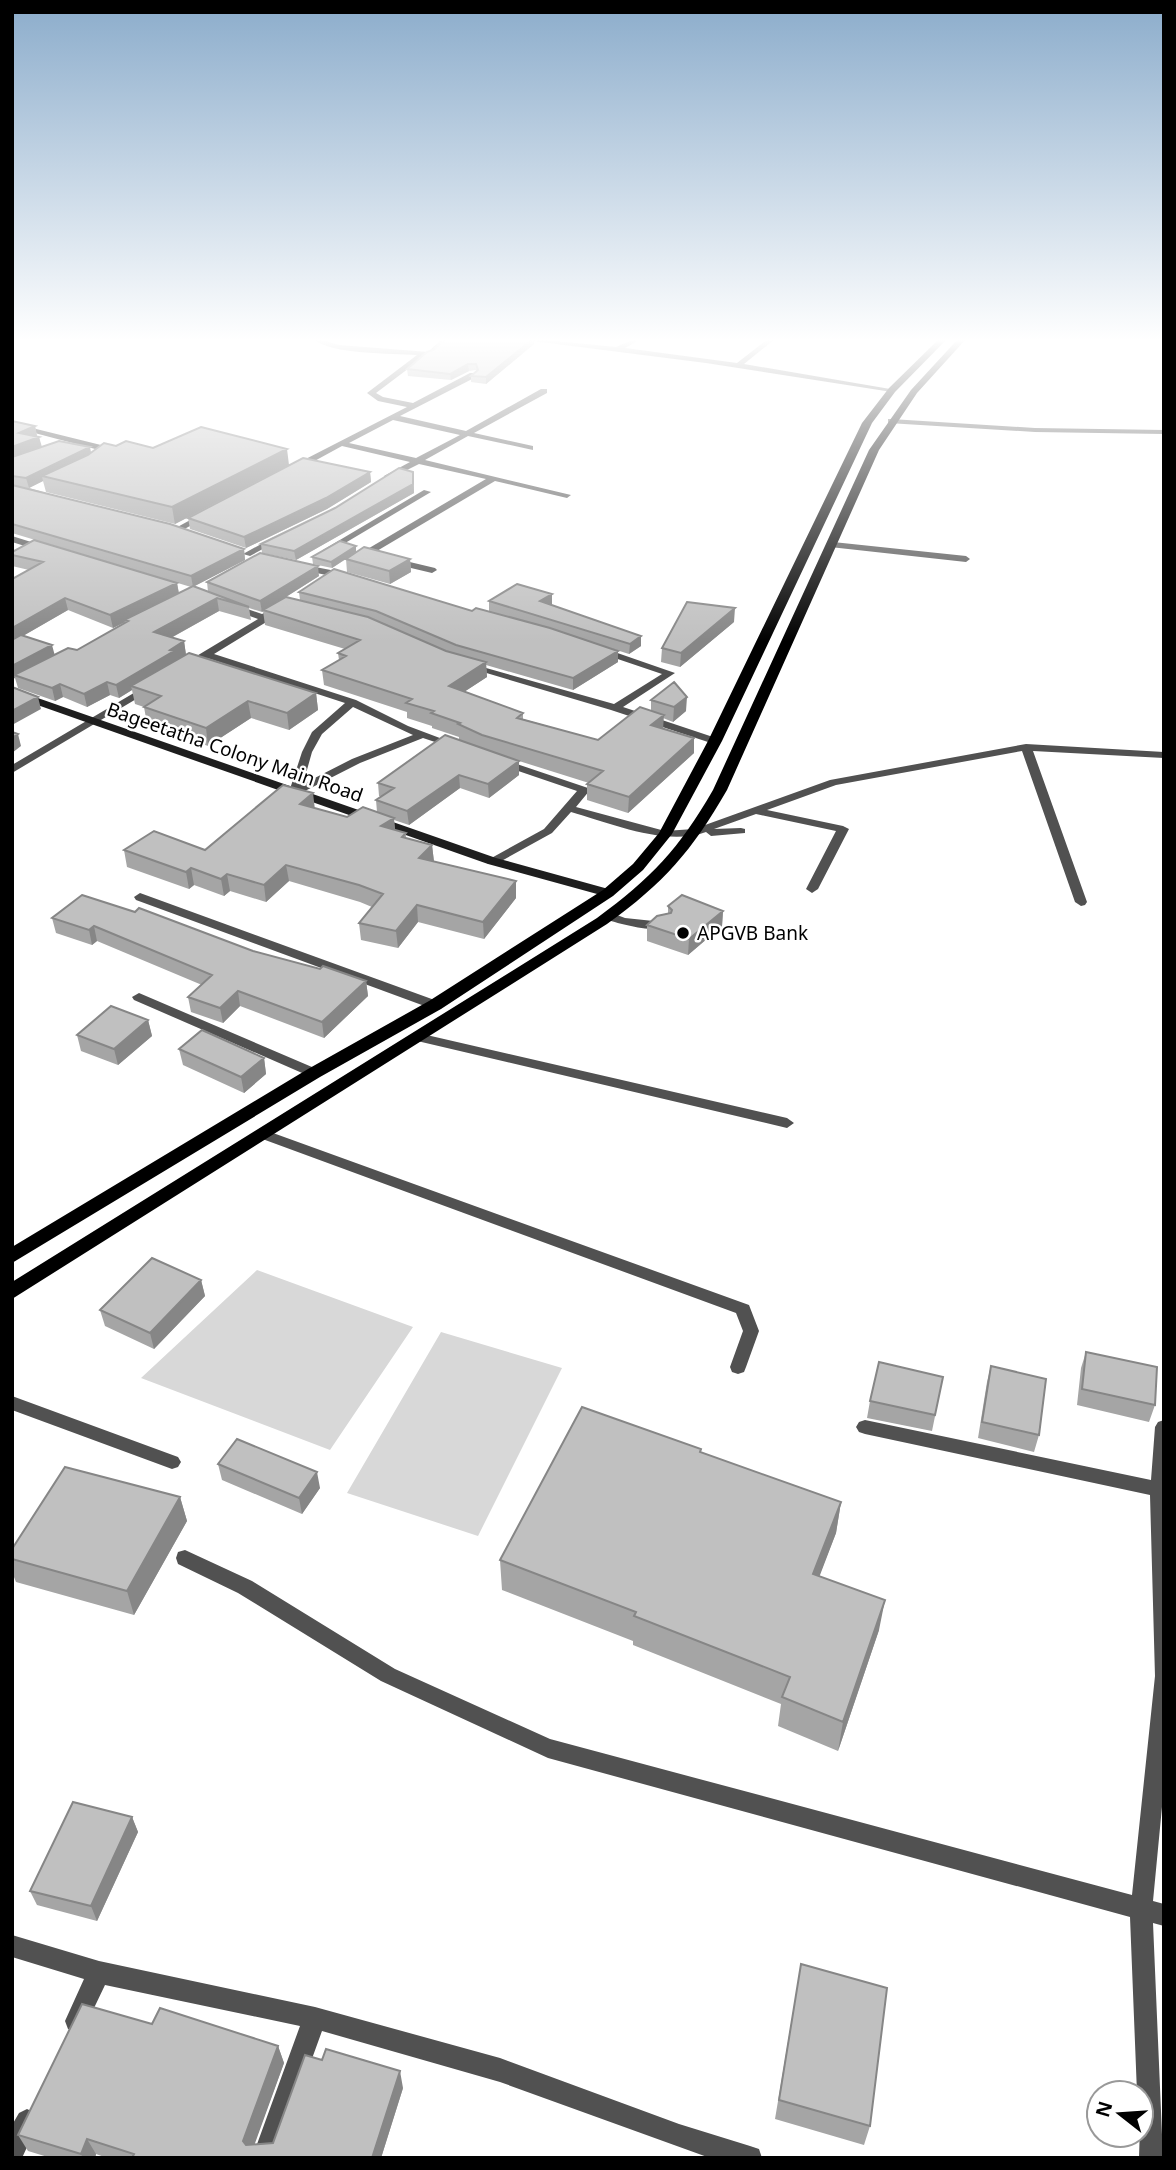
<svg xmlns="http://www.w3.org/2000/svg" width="1176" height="2170" viewBox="0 0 1176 2170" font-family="'Noto Sans',sans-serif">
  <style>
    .green { fill: #d8d8d8 }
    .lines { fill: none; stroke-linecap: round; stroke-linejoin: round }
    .lane { fill: #515151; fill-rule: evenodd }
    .street { fill: #515151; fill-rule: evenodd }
    .secondary { fill: #1e1e1e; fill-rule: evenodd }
    .primary { fill: #000; fill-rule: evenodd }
    .wall { fill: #a5a5a5; fill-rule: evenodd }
    .shaded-wall { fill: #868686 }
    .building { fill: #c0c0c0; stroke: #868686; stroke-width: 2 }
    .poi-dot { fill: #000; stroke: #fff; stroke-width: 2.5 }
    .labels { text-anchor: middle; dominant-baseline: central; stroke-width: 5; stroke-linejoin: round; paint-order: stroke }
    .street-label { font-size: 19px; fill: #000; stroke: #fff }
    .poi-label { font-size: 19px; fill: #000; stroke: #fff; text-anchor: start }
  </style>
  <rect width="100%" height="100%" fill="#fff"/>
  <path class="green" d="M257,1270L413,1327L330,1450L141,1378Z
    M441,1332L562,1368L478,1536L347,1493Z"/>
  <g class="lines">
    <path class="lane" d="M418,1033L787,1118L794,1123L787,1128L413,1040L411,1037L413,1034Z
      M262,1129L749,1305L759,1331L746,1367L744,1372L738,1374L732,1372L730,1367L743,1331L736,1313L257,1137L255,1134L257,1131Z
      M12,1396L178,1457L181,1462L178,1467L172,1469L12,1410Z"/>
    <path class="street" d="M314,339H320L339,345L428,352L442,339H448L432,355L425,356L376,393L383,397L413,403L470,373H476V377L400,416L466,431L541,389H547V393L474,433L533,446V450L468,436L425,460L571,495L567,498L495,481L360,561H354V557L486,479L419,464L387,480H384V476L410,462L342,446L298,470H292V466L407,407L378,401L367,393L417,355C392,353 331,355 314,339ZM393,420L460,435L416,458L349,443Z
      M517,339H536L616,347L634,339H641L625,348L737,363L768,339H775L744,364L896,390L892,392L706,363Z
      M891,419L1035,428L1164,430V434L1035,432L888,423V419Z
      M12,423L105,446L110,454L103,460H97V456L102,453L99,450L12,427Z
      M424,490L431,492L330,552L323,550Z
      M203,513L210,515L179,532L172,530Z
      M12,536L47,547L48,549L44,552L12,542Z
      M274,537L281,539L250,556L243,554Z
      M833,542L966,556L970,559L966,562L830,547V543Z
      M393,558L435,568L437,570L432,573L390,563V559Z
      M300,564L346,573L351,576L346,579L297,569L295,567Z
      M233,604L262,614L277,607L282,610L270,617L268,621L214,654L356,700L408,726L461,746L456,749L423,738L360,763L299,794H291L289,792L302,752L312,732L345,703L207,658L193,667H185V663L258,619L230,609L228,607ZM353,707L413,735L352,759L303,784L312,752L322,734Z
      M597,648H603L675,673L623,707L719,739V743H711L611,710L463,666L472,664L614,704L662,674L597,652Z
      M149,684L153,685V689L12,773V765Z
      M1026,744L1164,752V758L1033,751L1087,902L1085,905L1081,906L1075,902L1022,751L836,785L767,810L843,826L849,829L818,889L812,893L806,889L836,831L756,814L714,829L741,828L745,829V833L711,836L706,832C666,847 610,823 571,812L552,833L496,864H488L486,861L544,829L577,791L498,764V760L502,759L588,788L590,790L576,807L665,831L694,829L830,780Z
      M140,893L440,1002L442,1005L435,1009L430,1008L136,900L134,897Z
      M609,912L625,918L663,922L669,926C657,934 619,924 605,919L603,916L605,913Z
      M139,993L319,1070L321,1073L319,1076H309L134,1000L132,997Z
      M865,1420L1151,1480L1155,1427L1158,1422L1164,1420V1786L1153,1901L1164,1904V1926L1153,1923L1163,2158H1139L1141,2093H1137L1130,1917L548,1758L381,1681L238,1593L178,1564L176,1558L178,1552L185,1550L252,1581L395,1669L550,1739L1132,1895L1155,1676L1150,1495L865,1434L859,1432L856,1427L859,1422Z
      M12,1935L99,1961L315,2007L500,2058L679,2124L750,2146L759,2149L762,2158H710L500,2082L322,2031L276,2158H252L300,2026L105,1985L84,2029L76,2032L68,2029L65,2021L84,1979L12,1957Z
      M27,2109L35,2113L39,2121L22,2158H12V2125L19,2113Z"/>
    <path class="secondary" d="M12,689L496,858L612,890L614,893L608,897L488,864L12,696Z"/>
    <path class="primary" d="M939,339H947L895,392L872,423L722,741L672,834L643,870L613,896L441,1009L320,1077L12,1263V1247L308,1069L429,1001L603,890L633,864L659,833L708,741L862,423L889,388Z
      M958,339H966L917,393L879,450L727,790C692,851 664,883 607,924L12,1299V1282L597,918C651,878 679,849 713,790L869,450L911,390Z"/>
  </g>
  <path class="wall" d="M576,339H607L605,341Z
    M534,344L486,384L471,382V376L477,372L476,370L469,371L451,380L408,376L407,369Z
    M12,421L35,426L37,436L39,437L41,447L91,453L116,446L153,448L289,465L175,524L46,492L43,481L29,488L244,549L245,560L194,586L208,592L207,582L319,576L286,597L300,600L299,592L472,611H489V601L552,604L551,605L641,636V646L629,654L604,646L618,651V662L573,690L486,665L487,677L464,692L523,713V719L598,740L651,711V700L686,711L673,722L663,718V729L694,738V753L628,813L587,800V784L589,783L519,761V775L489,798L460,788L409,825L394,820L395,830L406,833V838L432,845L434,862L516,881V898L484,939L418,922L398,948L361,940L359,923L372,907L360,902L289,881L266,902L230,891L224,896L194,885L189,889L127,867L124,850H205L315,808L347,817L377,812L376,800L381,797L379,796L378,783L459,740V737L432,728V726L407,718V712L324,685L322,670L339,660L338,653L345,649L265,625L263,611L262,612L249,608L251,620L219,611L171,638L184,641L186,655L316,693L318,710L289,730L251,718L208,746L147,724L144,707L135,704L132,690L119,698L110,695L87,707L63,697L55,701L18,688L15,678L12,679V579L29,570L12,566V552L177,583L179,593L191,587L12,533ZM68,610L113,628L125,622V623L77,650L55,655L23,636Z
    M370,472L371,482L327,509L246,548L190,529L188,518Z
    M414,481V493L296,560L262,553L261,544Z
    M356,546V552L410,559L411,572L390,584L347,572L346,559L332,568L313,564L312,557Z
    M734,622L680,667L661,662L662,648Z
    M668,906L723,911L722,926L688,955L647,941V925L668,913Z
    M52,918L253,951L366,981L368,996L324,1038L240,1006L223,1023L191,1012L188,997L202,985L97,941L92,945L56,933Z
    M148,1020L152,1036L118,1065L81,1051L77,1035Z
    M179,1049L264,1058L266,1074L244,1093L183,1065Z
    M201,1280L205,1296L154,1349L105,1326L100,1310Z
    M1086,1352L1155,1405L1149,1422L1077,1405L1081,1368Z
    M991,1366L1039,1435L1034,1452L978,1438L987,1382Z
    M943,1377L932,1431L867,1418L870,1401Z
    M701,1453L841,1502L836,1533L819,1576L879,1630L838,1751L778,1726L781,1704L633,1645V1641L502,1590L500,1560Z
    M218,1464L320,1488L302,1514L222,1480Z
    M180,1497L187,1521L134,1615L16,1582L12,1572V1549Z
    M132,1817L138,1832L97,1921L37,1905L30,1891Z
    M801,1964L870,2126L864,2145L775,2119Z
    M152,2024L278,2046L284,2063L254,2144L273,2143L403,2088L381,2158H107L96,2154L95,2158H51L28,2151L18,2135Z"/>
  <path class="shaded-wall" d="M533,339H534V344L486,384V377Z
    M468,364L469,371L451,380L450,374Z
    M35,426L37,436L19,433Z
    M39,437L42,447L12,458V447Z
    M90,447L92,457L42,476L43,481L29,488L26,478Z
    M287,449L289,465L175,524L172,507Z
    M370,472L371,482L327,509L246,548L244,537Z
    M413,472L414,493L296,560L294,551Z
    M356,546V552L332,568L331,562Z
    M244,549L245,560L193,587L191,576Z
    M410,559L411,572L390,584L389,571Z
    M318,566L319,576L262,612L260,601Z
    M177,583L179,595L124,620L125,622L113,628L110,615Z
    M552,594V604L541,611L540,601Z
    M65,598L68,610L14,641L12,628Z
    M217,598L219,611L156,646L154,632Z
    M735,608L734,622L680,667L681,653Z
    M641,636V646L629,654L630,644Z
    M184,641L186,655L131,686L132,690L119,698L116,685Z
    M52,645L55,656L14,675L15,678L12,679V666Z
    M618,651V662L573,690V678Z
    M486,662L487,677L450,701L449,686Z
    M107,682L110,695L87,707L84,694Z
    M60,684L63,697L55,701L52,688Z
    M316,693L318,710L289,730L287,713Z
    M38,697L41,709L12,725V711Z
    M687,697L686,711L673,722L674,707Z
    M248,701L251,718L208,746L206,728Z
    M664,715L663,730L651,725Z
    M18,734L21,746L12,753V738Z
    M694,738V753L628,813L629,797Z
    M519,761V775L489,798L488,784Z
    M459,775L460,788L409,825L407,811Z
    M313,793L315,810L300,804Z
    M394,818L395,834L381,826Z
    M432,845L434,862L419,858Z
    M286,865L289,881L266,902L264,885Z
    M191,868L194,885L189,889L186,872Z
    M227,874L230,891L224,896L221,879Z
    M516,881V898L484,939L483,922Z
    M417,905L418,922L398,948L396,931Z
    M723,911L722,926L688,955L689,939Z
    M94,926L97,941L92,945L89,930Z
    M366,981L368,996L324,1038L322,1022Z
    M238,991L240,1006L223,1023L220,1008Z
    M148,1020L152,1036L118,1065L114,1049Z
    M264,1058L266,1074L244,1093L241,1077Z
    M201,1280L205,1296L154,1349L150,1333Z
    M317,1472L320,1488L302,1514L299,1498Z
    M180,1497L187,1521L134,1615L127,1591Z
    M841,1502L836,1533L809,1604L813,1574Z
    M885,1600L879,1630L838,1751L843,1722Z
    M132,1817L138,1832L97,1921L91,1906Z
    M278,2046L284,2063L250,2157L243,2141Z
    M400,2071L403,2088L381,2158H372Z
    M87,2139L96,2154L95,2158H83L81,2154Z"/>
  <path class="building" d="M446,339H533L486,377L471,376L478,370L476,364H468L450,374L407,369L427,352L433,350Z
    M12,421L35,426L19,433L39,437L12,447Z
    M201,427L287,449L172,507L42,476L88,455L104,443L116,446L126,441L153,448Z
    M59,441L90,447L26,478L12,476V457Z
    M303,458L370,472L326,498L244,537L188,518Z
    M399,468L413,472V484L294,551L261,544L335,508Z
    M12,485L170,524L244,549L191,576L12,524Z
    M34,540L177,583L110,615L65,598L12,628V579L43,562L12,555V552Z
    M340,541L356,546L331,562L312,557Z
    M364,547L410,559L389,571L346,559Z
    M260,553L318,566L260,601L207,582Z
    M334,569L472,611L476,608L550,628L618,651L573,678L456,645L376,611L299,592Z
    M517,584L552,594L540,601L641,636L630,644L489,601Z
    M193,586L249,607L217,598L154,632L184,641L170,650L174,651L116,685L107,682L84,694L60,684L52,688L14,675L68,648L77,650L128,621L124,620Z
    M286,597L368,617L446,651L486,662L449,686L523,713L517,718L598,740L640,707L664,715L651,725L694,738L629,797L587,784L603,771L482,735L458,724L460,723L431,713L434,711L406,703L412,699L322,670L346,656L338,653L360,640L263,610Z
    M687,602L735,608L681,653L662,648Z
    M21,635L52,645L12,666V640Z
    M189,653L316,693L287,713L248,701L206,728L144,707L161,696L131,686Z
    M674,682L687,697L674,707L651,700Z
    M12,687L38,697L12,711Z
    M12,732L18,734L12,738Z
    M445,735L519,761L488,784L459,775L407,811L376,800L394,788L378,783Z
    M283,785L313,793L300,804L347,817L363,807L394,818L381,826L406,833L402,837L432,845L419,858L516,881L483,922L417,905L396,931L359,923L383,894L359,885L286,865L264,885L227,874L221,879L191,868L186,872L124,850L154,831L205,850Z
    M82,895L135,912L139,908L253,951L320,969L323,966L366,981L322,1022L238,991L220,1008L188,997L212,975L94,926L89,930L52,918Z
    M682,895L723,911L689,939L647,925L657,916L671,913L672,910L668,906Z
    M111,1006L148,1020L114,1049L77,1035Z
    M202,1030L264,1058L241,1077L179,1049Z
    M152,1258L201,1280L150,1333L100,1310Z
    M1086,1352L1157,1367L1155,1405L1082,1389Z
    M879,1362L943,1377L935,1415L870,1401Z
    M991,1366L1046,1379L1039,1435L982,1422Z
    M582,1407L701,1449L700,1452L841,1502L813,1574L885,1600L843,1722L782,1697L790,1677L634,1616L636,1612L500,1560Z
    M237,1439L317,1472L299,1498L218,1464Z
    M65,1467L180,1497L127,1591L12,1559V1549Z
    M73,1802L132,1817L91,1906L30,1891Z
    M801,1964L887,1988L870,2126L779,2100Z
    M82,2004L152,2024L160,2008L278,2046L243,2141L246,2145L273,2143L305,2055L322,2060L326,2049L400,2071L372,2158H132L134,2154L87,2139L81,2154L18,2135Z"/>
  <linearGradient id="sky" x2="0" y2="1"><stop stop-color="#8baccb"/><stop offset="0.53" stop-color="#fff"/><stop offset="1" stop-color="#fff" stop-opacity="0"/></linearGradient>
  <rect width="1176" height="642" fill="url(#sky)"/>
  <circle class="poi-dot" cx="683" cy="933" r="7"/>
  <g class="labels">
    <g class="street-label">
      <text transform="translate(235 752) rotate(19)">Bageetatha Colony Main Road</text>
    </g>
    <g class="poi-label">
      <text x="697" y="933">APGVB Bank</text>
    </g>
  </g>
  <rect width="1176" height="2170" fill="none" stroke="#000000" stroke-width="28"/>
  <g transform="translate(1120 2114) rotate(287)"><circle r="33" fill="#ffffff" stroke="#999999" stroke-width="2"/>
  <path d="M0-5L12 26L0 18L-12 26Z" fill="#000000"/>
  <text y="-10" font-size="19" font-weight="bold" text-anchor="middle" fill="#000000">N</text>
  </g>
</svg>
